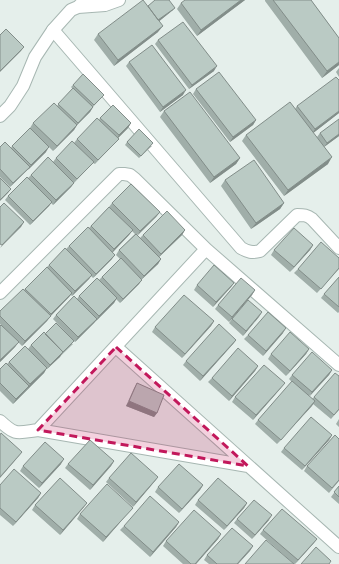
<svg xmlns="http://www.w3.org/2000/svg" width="339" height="564" viewBox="0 0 339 564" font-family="Mulish,sans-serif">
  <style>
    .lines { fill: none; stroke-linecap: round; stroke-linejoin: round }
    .minor-casing { stroke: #a7b7b2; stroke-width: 14 }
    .tertiary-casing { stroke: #a7b7b2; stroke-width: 14 }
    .minor { stroke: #fff; stroke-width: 12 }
    .tertiary { stroke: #fff; stroke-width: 12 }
    .wall { fill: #a0aea9 }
    .shaded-wall { fill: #828d89 }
    .building { fill: #bacac4; stroke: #828d89 }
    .marked { fill: #c2185b; fill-opacity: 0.2; stroke: #c2185b; stroke-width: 3; stroke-dasharray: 8 5; stroke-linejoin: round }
  </style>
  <rect width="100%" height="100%" fill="#e5efeb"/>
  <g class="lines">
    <defs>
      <path id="minor" d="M53,30L241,248C248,252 252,253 260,251L297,215C304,215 307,215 312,219L339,248
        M0,293L119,174H124L130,175L135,179L206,249L339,365
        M116,347L339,547
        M0,421C16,436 17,433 38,430L248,466
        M38,430L206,249"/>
      <path id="tertiary" d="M78,7L105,5L119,0
        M0,116L10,106L23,86L35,57L53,30L71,10L78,7L85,0"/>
    </defs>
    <use href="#minor" class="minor-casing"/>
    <use href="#tertiary" class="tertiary-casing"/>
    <use href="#minor" class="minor"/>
    <use href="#tertiary" class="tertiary"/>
  </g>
  <path class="wall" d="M245,0L197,36L177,9L181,3Z
    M265,0H311L339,38V65L322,78L265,1Z
    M148,6L173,10L159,21L158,32L114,66L94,40L98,34Z
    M158,40L214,71L189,89L155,44Z
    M129,62L183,95L160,112L126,66Z
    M339,68V77L336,72Z
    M73,85L102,97L93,107L90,112L77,125L74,130L53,151L30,128L33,123L57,106L73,89L71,87Z
    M196,89L256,120L253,125L230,142L193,94Z
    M297,106L339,113L313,133L317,137L320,133L339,136L324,147L328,164L284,196L242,141L246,135L295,109Z
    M164,111L240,158L236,164L210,183L160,117Z
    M100,118L131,123L128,128L118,138L115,143L95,164L93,163L90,166L74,183L71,187L53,205L51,203L49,206L30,225L5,200L8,196L28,178L31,175L53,162L56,158L74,143L77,139L99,120Z
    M127,142L152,146L139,158L125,145Z
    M12,146L46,152L10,187L0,177V147L11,148Z
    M225,180L284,203L280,209L251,229L221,186Z
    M112,203L160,212L156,217L137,235L140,238L143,235L185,230L182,235L159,257L161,259L158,264L142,279L139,284L120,303L116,299L114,303L75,342L53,319L56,315L77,299L79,296L99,280L120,259L116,255L119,250L135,234L132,231L129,235L113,252L112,259L93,278L91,276L89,279L72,296L71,295L50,316L47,321L22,346L18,342L15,347L0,362V326L1,325L0,324V311L24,290L49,265L66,249L69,246L89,228L109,207Z
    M313,245L310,250L290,272L271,255L274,250Z
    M339,258V269L317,293L294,273L298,269Z
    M339,277V312L338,313L321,298L324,294Z
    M234,283L231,287L213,307L194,290L197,285Z
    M255,290L252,295L229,322L215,309L218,305Z
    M262,312L243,336L229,323L232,319Z
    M214,321L211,326L182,358L152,332L155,327Z
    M283,333L263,356L244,339L248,335Z
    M45,334L73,344L47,369H46L44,373L13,404L0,391V369L7,364L9,362L28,349L31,345Z
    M236,340L233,344L200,381L183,365L186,361Z
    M309,349L306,354L286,376L268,359L271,354Z
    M258,366L255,371L229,401L208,382L212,378Z
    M332,370L329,375L309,396L312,399L314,397L339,410L331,419L313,404L277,444L255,424L258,420L292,382L289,379L292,375Z
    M137,383L157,413L154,417L126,406L134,388Z
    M281,388L253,420L232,402L235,397Z
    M339,419V427L336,424Z
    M332,435L329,440L302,470L281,452L284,448Z
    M339,439V481L329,493L304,471L307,466Z
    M114,461L111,466L90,490L65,468L68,464Z
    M61,464L39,488L20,471L23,466Z
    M158,477L155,481L133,507L106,482L109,478Z
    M0,485L41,493L38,498L13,526L0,515Z
    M203,485L200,490L179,513L155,492L158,487Z
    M339,486V504L331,497Z
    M198,500L247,503L244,508L224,530L195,505Z
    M35,505L84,507L60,535L32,510Z
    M133,508L129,512L103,542L77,519L80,514Z
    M237,519L269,520L252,539L234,523Z
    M179,522L176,527L150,557L120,530L124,526Z
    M263,530L317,539L313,544L295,564H294L260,534Z
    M221,534L218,539L196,564H183L163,546L166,541Z
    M253,546L238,564H209L204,560L207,555Z"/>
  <path class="shaded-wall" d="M241,0H245L197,36L201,30Z
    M175,8L173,10L157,23L158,20Z
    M163,26L158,32L114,66L118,60Z
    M24,47L21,51L0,72V71Z
    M339,62V65L322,78L327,71Z
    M217,66L214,71L189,89L192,85Z
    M186,90L183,95L160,112L163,107Z
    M93,107L90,112L74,128L78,123Z
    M339,111V113L312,134L315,129Z
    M256,120L253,125L230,142L233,137Z
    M131,123L128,128L116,140L119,135Z
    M77,125L74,130L53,151L57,146Z
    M339,134V136L324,147L327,143Z
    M49,147L46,152L28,170L31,165Z
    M332,157L328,164L284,196L288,190Z
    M240,158L236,164L210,183L214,177Z
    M30,167L10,187L13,183Z
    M74,183L71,187L53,205L56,200Z
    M11,189L8,193L0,201V200Z
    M52,202L49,206L30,225L33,221Z
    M284,203L280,209L251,229L256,223Z
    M160,212L156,217L137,236L140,231Z
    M24,222L21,227L0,248L2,245Z
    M133,230L129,235L111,254L114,249Z
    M185,230L182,235L158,258L161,254Z
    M313,245L310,250L290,272L294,267Z
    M115,255L112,259L93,278L96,274Z
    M161,259L158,264L141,280L144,276Z
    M92,275L89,279L72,296L75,291Z
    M142,280L139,284L120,303L123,299Z
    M234,283L231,287L213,307L216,302Z
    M255,290L252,295L229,322L232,317Z
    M72,293L69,297L48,319L51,314Z
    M117,298L114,303L96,321L99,316Z
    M262,312L259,317L243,336L246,331Z
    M51,316L47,321L22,346L25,341Z
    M97,319L94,323L75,342L78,337Z
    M214,321L211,326L182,358L185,354Z
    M286,328L283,333L263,356L266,351Z
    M236,340L233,344L200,381L203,376Z
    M19,342L15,347L0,362V360Z
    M309,349L306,354L286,376L290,371Z
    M63,352L60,357L47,369L50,365Z
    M258,366L255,371L229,401L232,396Z
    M47,368L44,373L13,404L16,399L28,388L30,384Z
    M332,370L329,375L309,397L312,392Z
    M285,383L281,388L253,420L256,415Z
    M129,401L157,413L154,417L126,406Z
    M315,401L312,406L277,444L281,440Z
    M332,435L329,440L302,470L305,466Z
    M22,452L19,456L0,478V477Z
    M64,459L61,464L39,488L42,483Z
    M114,461L111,466L90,490L93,485Z
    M158,477L155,481L133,507L136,502Z
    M203,485L200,490L179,513L182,509Z
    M41,493L38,498L13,526L16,522Z
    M87,503L84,507L60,535L63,530Z
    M247,503L244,508L224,530L227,526Z
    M133,508L129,512L103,542L106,537Z
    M272,515L269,520L252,539L255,535Z
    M179,522L176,527L150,557L153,552Z
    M221,534L218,539L196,564H195Z
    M317,539L313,544L295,564L298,560Z
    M253,546L250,551L238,564H237Z"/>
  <path class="building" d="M143,0L163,26L118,60L98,34Z
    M155,0H169L175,8L158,20L148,6Z
    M185,0H241L201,30L181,3Z
    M273,0H311L339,38V62L327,71Z
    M183,22L217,66L192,85L158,40Z
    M6,29L24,47L0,71V35Z
    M152,45L186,90L163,107L129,62Z
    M219,72L256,120L233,137L196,89Z
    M83,74L104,95L94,105L73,85Z
    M336,77L339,80V111L315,129L297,106Z
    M73,88L93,107L78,123L58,104Z
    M190,92L240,158L214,177L164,111Z
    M290,102L332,157L288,190L246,135Z
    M54,103L77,125L57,146L33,123Z
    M113,105L131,123L119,135L100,118Z
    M97,118L119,139L98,160L77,139Z
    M339,119V134L327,143L320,133Z
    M30,128L49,147L31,165L12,146Z
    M139,129L153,143L141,156L127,142Z
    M72,141L94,162L77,179L56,158Z
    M5,142L30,167L13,183L0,169V147Z
    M48,157L74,183L56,200L31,175Z
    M254,160L284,203L256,223L225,180Z
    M27,177L52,202L33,221L8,196Z
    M0,178L11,189L0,200Z
    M131,184L160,212L140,231L112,203Z
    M4,203L24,222L2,245L0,244V207Z
    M109,207L133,230L114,249L91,226Z
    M167,211L185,230L161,254L143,235Z
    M88,227L115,255L96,274L69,246Z
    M294,228L313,245L294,267L274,250Z
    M136,234L161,259L144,276L119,250Z
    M321,242L339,258V268L321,289L298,269Z
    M65,248L92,275L75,291L49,265Z
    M121,258L142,280L123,299L102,277Z
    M214,265L234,283L216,302L197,285Z
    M47,267L72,293L51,314L25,289Z
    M339,277V307L324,294Z
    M97,278L117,298L99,316L79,296Z
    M241,278L255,290L232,317L218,305Z
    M23,289L51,316L25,341L0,316V311Z
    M184,295L214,321L185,354L155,327Z
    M74,296L97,319L78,337L56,315Z
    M248,300L262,312L246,331L232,319Z
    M268,312L286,328L266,351L248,335Z
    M56,323L74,341L62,353L63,352L45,334Z
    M219,324L236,340L203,376L186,361Z
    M1,325L19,342L0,360V326Z
    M44,332L63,352L50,365L31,345Z
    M290,332L309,349L290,371L271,354Z
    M25,346L47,368L30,384L9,362Z
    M238,348L258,366L232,396L212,378Z
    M312,352L332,370L312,392L292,375Z
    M6,363L29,386L16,399L0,383V369Z
    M264,365L285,383L256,415L235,397Z
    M335,373L339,376V409L334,415L314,397Z
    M292,381L315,401L281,440L258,420Z
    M137,383L164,395L157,413L129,401Z
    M311,417L332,435L305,466L284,448Z
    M1,433L22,452L0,477V435Z
    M335,435L339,439V480L332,488L307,466Z
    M90,440L114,461L93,485L68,464Z
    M45,442L64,459L42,483L23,466Z
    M131,453L158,477L136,502L109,478Z
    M179,464L203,485L182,509L158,487Z
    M14,469L41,493L16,522L0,508V485Z
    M60,478L87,503L63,530L35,505Z
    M218,478L247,503L227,526L198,500Z
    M107,484L133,508L106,537L80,514Z
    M339,486V497L334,492Z
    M150,496L179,522L153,552L124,526Z
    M254,500L272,515L255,535L237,519Z
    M282,509L317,539L298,560L263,530Z
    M194,510L221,534L195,564H191L166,541Z
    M232,528L253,546L237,564H217L207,555Z
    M266,540L294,564H245Z
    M316,547L331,561L329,564H301Z"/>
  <path class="marked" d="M116,347L248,466L38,430Z"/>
</svg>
